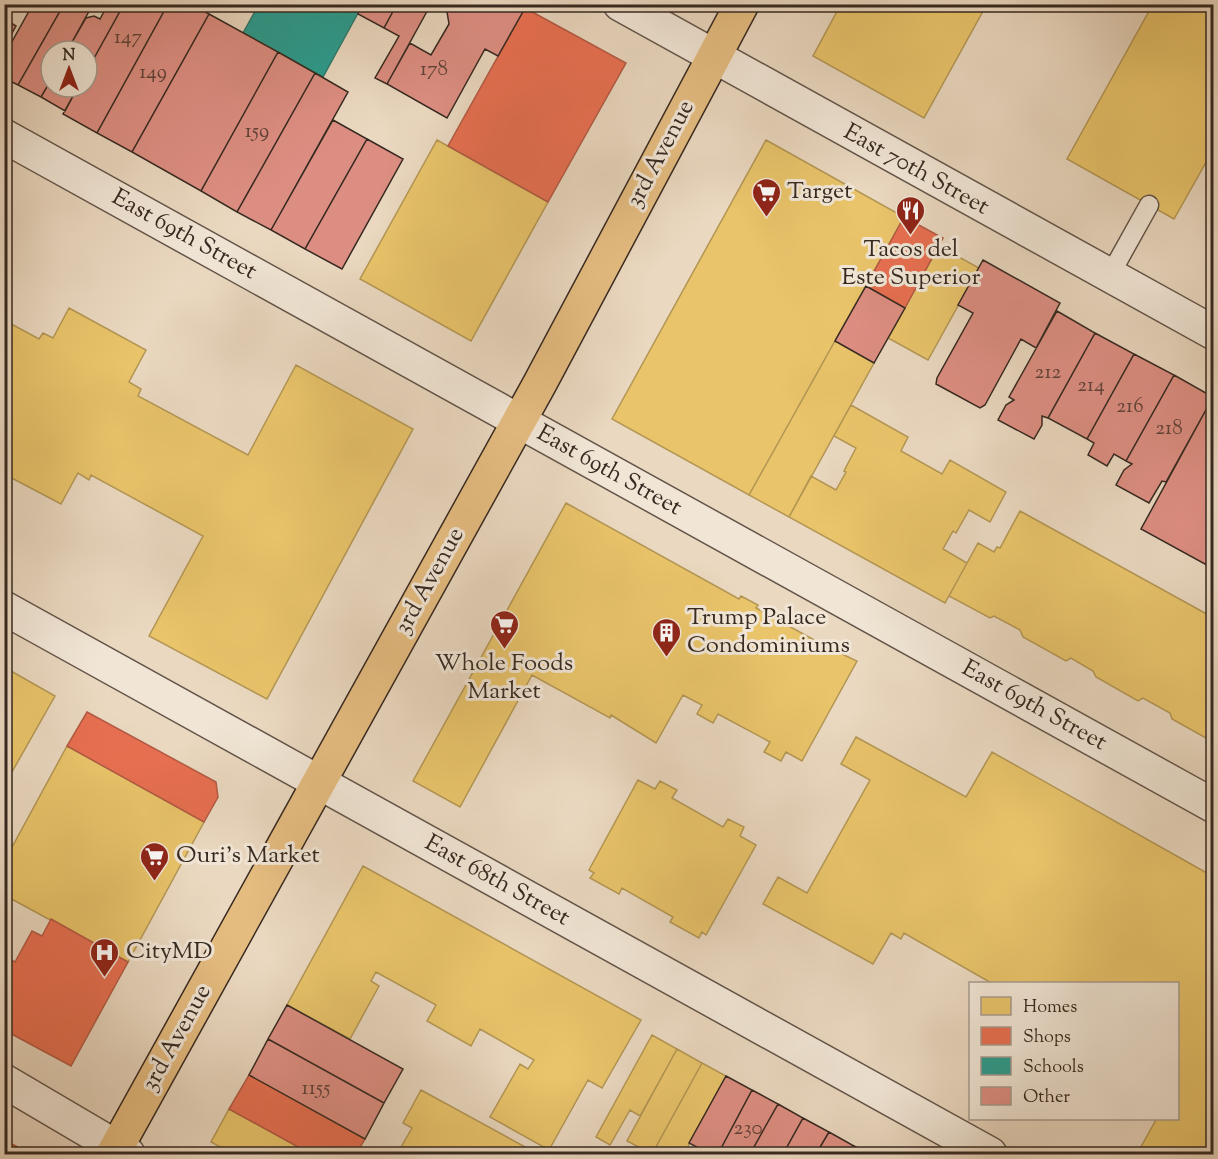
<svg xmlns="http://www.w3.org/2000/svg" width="1218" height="1159" viewBox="0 0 1218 1159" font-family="'Sorts Mill Goudy',serif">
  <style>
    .homes { fill: #e9c46a; stroke: #b39654; stroke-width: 1.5 }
    .shops { fill: #e76f51; stroke: #b25a43; stroke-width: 1.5 }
    .schools { fill: #2a9d8f; stroke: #2e7a6e; stroke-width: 1.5 }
    .building { fill: #dd8e82; stroke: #362921; stroke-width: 1.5 }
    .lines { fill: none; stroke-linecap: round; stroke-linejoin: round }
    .lane-casing { stroke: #635549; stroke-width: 21 }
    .street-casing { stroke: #635549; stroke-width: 36 }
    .primary-casing { stroke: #362921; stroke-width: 36 }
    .lane { stroke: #f1e6d6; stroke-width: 18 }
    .street { stroke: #f1e6d6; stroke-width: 33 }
    .primary { stroke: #e5bc80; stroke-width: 33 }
    .labels { text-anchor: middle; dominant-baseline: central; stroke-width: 6; stroke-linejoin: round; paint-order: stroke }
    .number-label { font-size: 21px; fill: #604239 }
    .street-label { font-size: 24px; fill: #362921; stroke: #f1e6d6 }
    .poi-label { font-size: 24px; fill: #362921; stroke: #f1e6d6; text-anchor: start }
  </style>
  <rect width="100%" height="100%" fill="#ead8c0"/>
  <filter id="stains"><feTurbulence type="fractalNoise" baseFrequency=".00333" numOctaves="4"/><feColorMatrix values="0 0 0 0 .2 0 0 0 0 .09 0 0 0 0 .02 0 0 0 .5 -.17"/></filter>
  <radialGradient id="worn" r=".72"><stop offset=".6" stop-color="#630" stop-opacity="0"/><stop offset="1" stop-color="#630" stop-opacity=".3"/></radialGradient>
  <path class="homes" d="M841,4H987L924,118L813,56Z
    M1153,4H1214V148L1174,219L1067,159Z
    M437,140L548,202L471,341L360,279Z
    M766,140L904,217L749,495L612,419Z
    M939,246L979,268L928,360L888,338Z
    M69,308L146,350L129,382L141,389L138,396L248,455L296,365L413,429L267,699L149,636L203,536L91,475L89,480L78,473L61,504L4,474V320L39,339L43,333L53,338Z
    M835,341L874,363L789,517L749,495Z
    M851,405L908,437L901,451L942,474L950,460L1006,492L990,522L969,510L956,533L953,531L943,549L967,563L945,603L789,517L811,476L836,490L846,472L844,471L856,448L834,436Z
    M566,503L739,599L741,596L758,605L756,608L827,647L857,661L802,761L786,752L781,761L764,752L770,742L718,714L713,723L697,714L702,705L683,695L656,743L611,715L610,718L532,675L460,807L413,781Z
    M1020,511L1214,618L1213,742L1172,719L1170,713L1143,698L1138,701L1096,677L1093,671L1071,658L1066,661L1023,637L1020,630L994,616L990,618L949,596L978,543L994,552L997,547L1000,548Z
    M4,667L55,696L4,786Z
    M856,737L966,797L992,752L1214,877V1154H1137L1157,1118H1178V984H993L904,933L901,939L891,933L873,964L763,904L778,877L807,893L870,780L841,764Z
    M67,746L204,822L128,962L4,895V862Z
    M638,780L655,789L660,781L677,790L672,798L723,827L728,819L744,827L740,836L756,845L706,935L702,932L699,938L670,922L673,917L622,888L619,894L590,878L594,873L589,870Z
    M363,866L641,1020L602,1088L588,1080L549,1150L490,1117L520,1064L528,1069L534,1060L480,1029L471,1046L427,1021L436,1005L376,972L371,981L379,986L350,1039L287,1005Z
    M652,1035L677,1049L640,1116L630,1110L610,1145L596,1137Z
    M677,1049L702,1063L652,1154L627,1141Z
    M702,1063L726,1076L684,1154H652Z
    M421,1090L527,1148L523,1154H397L412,1128L403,1123Z
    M229,1109L311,1154H233L211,1142Z"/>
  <path class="shops" d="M525,8L626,63L548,202L448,146Z
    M904,217L943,238L905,308L866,286Z
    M87,712L216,782L218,797L204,822L67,746Z
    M51,919L128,962L71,1066L4,1030V956L15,962L32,931L42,936Z
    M249,1075L365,1139L356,1154H311L229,1109Z
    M4,1140L22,1149L19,1154H4Z"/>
  <path class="schools" d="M259,4H363L323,77L243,33Z"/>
  <path class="building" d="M4,4H13L5,19L16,26L4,47Z
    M33,4L63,6L18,85L4,78V56Z
    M64,4H93L67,51H51V80L41,97L18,85Z
    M108,4H124L87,71V51H67L86,18L94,16L100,19Z
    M124,4H168L97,133L63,114L78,87H87V71Z
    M168,4H192L209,14L132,152L97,133Z
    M363,4H397L384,28L358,14Z
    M397,4H431L387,84L375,78L399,36L384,28Z
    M433,4H519L525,8L498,56L485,49L447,118L387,84L410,43L431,55L449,24L447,12Z
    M209,14L278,52L201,191L132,152Z
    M278,52L315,73L237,212L201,191Z
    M315,73L348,92L271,230L237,212Z
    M51,80V87H78L65,111L41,97Z
    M333,120L367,139L305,249L271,230Z
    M367,139L403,159L342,269L305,249Z
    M983,260L1060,303L1036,348L1021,339L985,405L980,408L936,384L937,378L973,313L958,305Z
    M866,286L905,308L874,363L835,341Z
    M1057,311L1095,333L1048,418L1042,416V425L1034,439L998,420L1006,405L1014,400L1009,397Z
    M1095,333L1134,354L1087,439L1048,418Z
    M1134,354L1174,375L1126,461L1114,454L1107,466L1088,455L1094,443L1087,439Z
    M1174,375L1213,397L1166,482L1162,481L1149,503L1116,485L1124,470L1132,464L1126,461Z
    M1213,397L1214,398V569L1141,529Z
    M287,1005L403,1069L384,1103L268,1039Z
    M268,1039L384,1103L365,1139L249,1075Z
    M726,1076L752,1090L718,1154H710L689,1143Z
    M752,1090L778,1104L750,1154H718Z
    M778,1104L803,1118L783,1154H750Z
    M803,1118L829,1132L816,1154H783Z
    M829,1132L854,1146L849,1154H816Z
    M854,1146L870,1154H849Z
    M527,1148L538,1154H523Z"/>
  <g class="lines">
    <defs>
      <path id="lane" d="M1110,275L1149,205"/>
      <path id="street" d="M620,4L1214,333
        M4,136L1214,806
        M4,608L990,1154
        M4,1081L128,1154"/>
      <path id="primary" d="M113,1154L539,385L742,4"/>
    </defs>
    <use href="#lane" class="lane-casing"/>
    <use href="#street" class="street-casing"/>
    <use href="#primary" class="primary-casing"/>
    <use href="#lane" class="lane"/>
    <use href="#street" class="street"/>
    <use href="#primary" class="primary"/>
  </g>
  <defs>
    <symbol id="supermarket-pin" viewBox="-11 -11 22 30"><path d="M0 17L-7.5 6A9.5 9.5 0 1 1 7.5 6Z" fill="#8f2418" stroke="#f1e6d6"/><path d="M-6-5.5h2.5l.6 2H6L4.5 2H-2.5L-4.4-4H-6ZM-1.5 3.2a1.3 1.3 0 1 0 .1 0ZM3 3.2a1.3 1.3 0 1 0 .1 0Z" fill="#fff"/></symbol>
    <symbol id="restaurant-pin" viewBox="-11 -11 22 30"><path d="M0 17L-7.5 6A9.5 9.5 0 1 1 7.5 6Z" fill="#8f2418" stroke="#f1e6d6"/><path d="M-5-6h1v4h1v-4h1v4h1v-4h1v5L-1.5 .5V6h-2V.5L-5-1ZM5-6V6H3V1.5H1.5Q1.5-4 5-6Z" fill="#fff"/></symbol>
    <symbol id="building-pin" viewBox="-11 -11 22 30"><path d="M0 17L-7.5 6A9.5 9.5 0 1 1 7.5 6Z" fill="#8f2418" stroke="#f1e6d6"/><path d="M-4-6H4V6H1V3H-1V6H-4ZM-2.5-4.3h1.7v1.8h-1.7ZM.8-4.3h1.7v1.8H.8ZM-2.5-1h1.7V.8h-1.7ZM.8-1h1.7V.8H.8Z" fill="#fff"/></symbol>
    <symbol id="hospital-pin" viewBox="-11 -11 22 30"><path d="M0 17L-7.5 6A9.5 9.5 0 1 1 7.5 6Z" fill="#8f2418" stroke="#f1e6d6"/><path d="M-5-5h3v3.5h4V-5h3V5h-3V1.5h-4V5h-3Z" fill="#fff"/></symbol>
  </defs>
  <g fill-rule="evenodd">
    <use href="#supermarket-pin" x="750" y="176" width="33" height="45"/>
    <use href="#restaurant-pin" x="894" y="194" width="33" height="45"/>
    <use href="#supermarket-pin" x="488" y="608" width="33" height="45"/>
    <use href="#building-pin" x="650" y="616" width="33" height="45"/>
    <use href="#supermarket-pin" x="138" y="840" width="33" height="45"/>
    <use href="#hospital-pin" x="88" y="936" width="33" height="45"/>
  </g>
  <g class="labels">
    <g class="number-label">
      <text x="128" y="38">147</text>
      <text x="434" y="70">178</text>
      <text x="153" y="73">149</text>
      <text x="257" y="132">159</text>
      <text x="1048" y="373">212</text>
      <text x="1091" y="386">214</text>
      <text x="1130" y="407">216</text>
      <text x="1169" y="429">218</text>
      <text x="316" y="1089">1155</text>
      <text x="748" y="1129">230</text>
    </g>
    <g class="street-label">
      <text transform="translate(661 154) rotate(-62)">3rd Avenue</text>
      <text transform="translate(916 170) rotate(29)">East 70th Street</text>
      <text transform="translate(184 235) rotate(29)">East 69th Street</text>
      <text transform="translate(609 471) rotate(29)">East 69th Street</text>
      <text transform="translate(430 581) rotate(-61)">3rd Avenue</text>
      <text transform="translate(1034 706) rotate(29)">East 69th Street</text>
      <text transform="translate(497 881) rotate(29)">East 68th Street</text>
      <text transform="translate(177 1038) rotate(-61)">3rd Avenue</text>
    </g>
    <g class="poi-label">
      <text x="787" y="192">Target</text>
      <text x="911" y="250" text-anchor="middle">Tacos del<tspan x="911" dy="28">Este Superior</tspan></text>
      <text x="687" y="618">Trump Palace<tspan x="687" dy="28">Condominiums</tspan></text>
      <text x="504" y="664" text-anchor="middle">Whole Foods<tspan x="504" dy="28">Market</tspan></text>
      <text x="176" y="856">Ouri's Market</text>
      <text x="126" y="952">CityMD</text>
    </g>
  </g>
  <rect width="1218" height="1159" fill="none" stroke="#ead8c0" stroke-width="24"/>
  <rect x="6" y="6" width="1206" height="1147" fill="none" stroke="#362921" stroke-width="3"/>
  <rect x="12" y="12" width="1194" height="1135" fill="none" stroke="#362921" stroke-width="1.5"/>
  <rect x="969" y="982" width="210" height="138" fill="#f1e6d6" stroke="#a69a8e" stroke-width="1.5"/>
  <rect x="981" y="997" width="30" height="18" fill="#e9c46a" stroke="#a69a8e" stroke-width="1.5"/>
  <text x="1023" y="1012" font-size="18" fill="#362921">Homes</text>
  <rect x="981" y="1027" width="30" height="18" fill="#e76f51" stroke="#a69a8e" stroke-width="1.5"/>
  <text x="1023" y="1042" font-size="18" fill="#362921">Shops</text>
  <rect x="981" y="1057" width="30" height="18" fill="#2a9d8f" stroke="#a69a8e" stroke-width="1.5"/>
  <text x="1023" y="1072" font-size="18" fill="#362921">Schools</text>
  <rect x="981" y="1087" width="30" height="18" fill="#dd8e82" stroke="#a69a8e" stroke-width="1.5"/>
  <text x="1023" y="1102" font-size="18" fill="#362921">Other</text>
  <g transform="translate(69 69)"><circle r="28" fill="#f1e6d6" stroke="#a69a8e" stroke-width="1.5"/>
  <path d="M0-4.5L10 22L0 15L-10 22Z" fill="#8f2418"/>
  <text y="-9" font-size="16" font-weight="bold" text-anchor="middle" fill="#362921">N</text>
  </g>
  <rect width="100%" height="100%" filter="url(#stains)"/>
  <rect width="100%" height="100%" fill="url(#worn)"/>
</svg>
